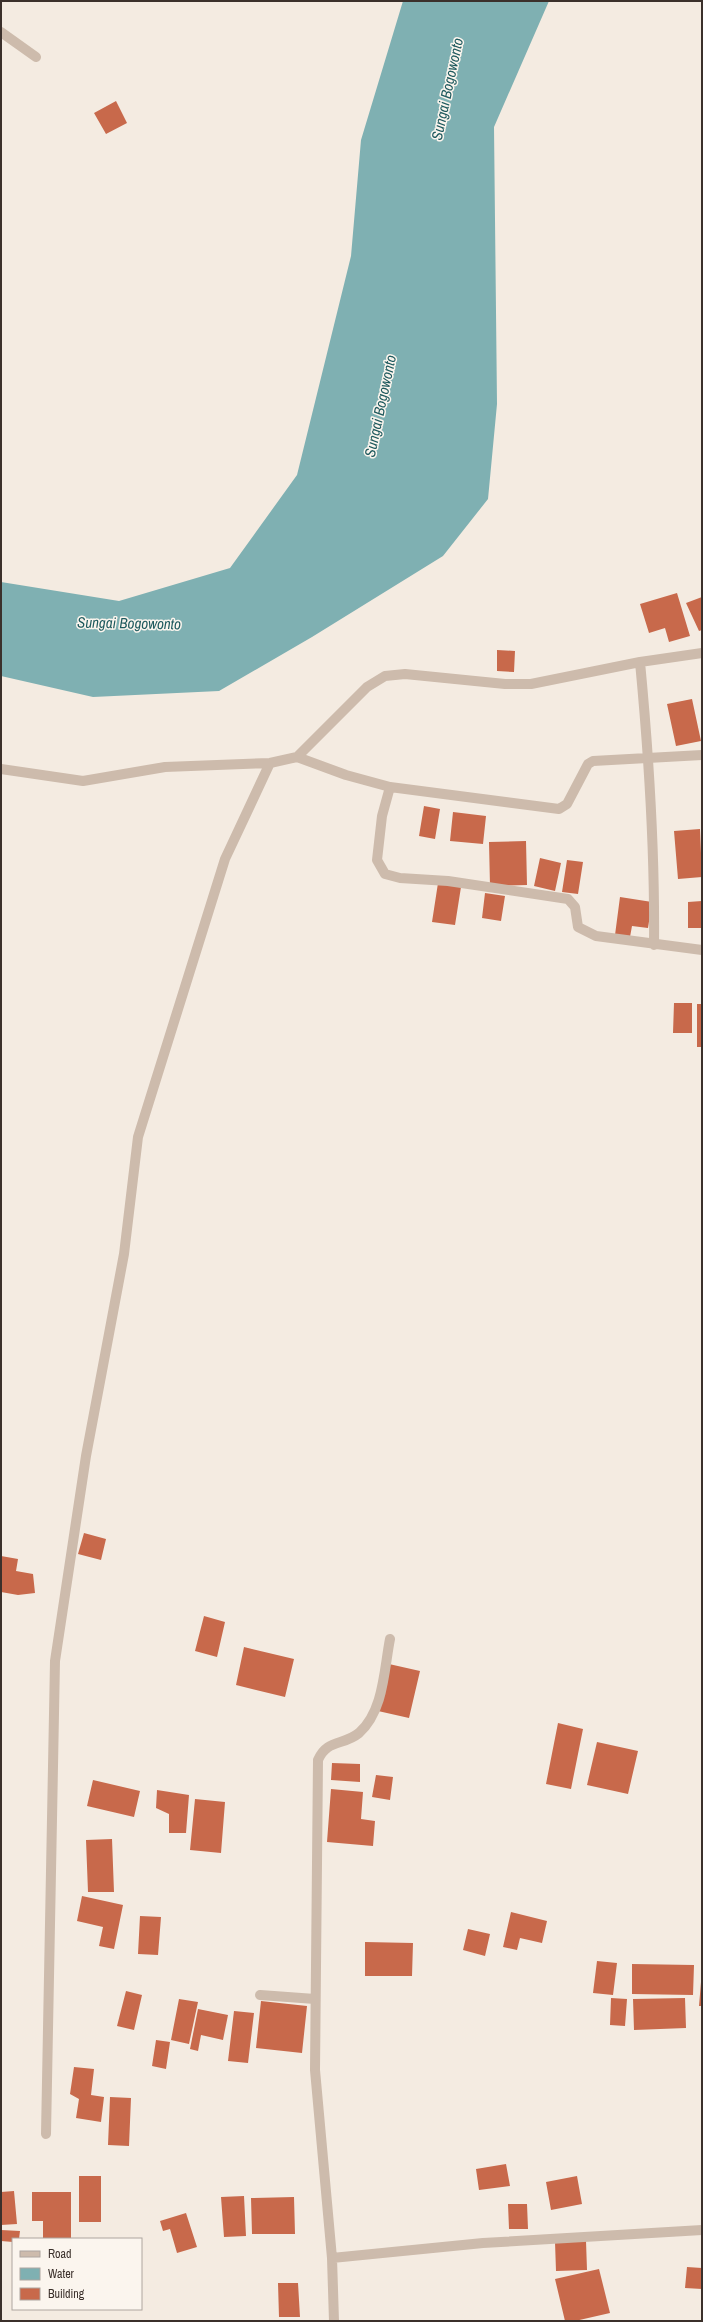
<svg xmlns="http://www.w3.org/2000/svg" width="703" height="2322" viewBox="0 0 703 2322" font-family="'Archivo Narrow',sans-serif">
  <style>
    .water { fill: #7fb0b2 }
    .building { fill: #c8694b }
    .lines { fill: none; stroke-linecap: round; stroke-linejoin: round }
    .minor { stroke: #cdbbac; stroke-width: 10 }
    .labels { text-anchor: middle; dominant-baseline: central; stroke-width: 3; stroke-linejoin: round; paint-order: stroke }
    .water-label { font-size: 15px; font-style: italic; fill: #1f5a5e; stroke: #fbf5ee }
  </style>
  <rect width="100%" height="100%" fill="#f4ebe1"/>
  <path class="water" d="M403,1H549L494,127L497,404L488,499L443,556L312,637L219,691L93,697L1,676V582L119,601L230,568L297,475L351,256L361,140Z"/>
  <path class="building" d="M116,101L127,123L106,134L94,113Z
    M677,593L690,636L669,642L665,628L649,633L640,604Z
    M702,597V630L699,631L686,603Z
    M497,650L515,651L514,672L497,671Z
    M692,699L701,741L676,746L667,704Z
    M424,806L440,809L435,839L419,836Z
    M453,812L486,816L483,844L450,841Z
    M700,829L702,877L678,879L674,831Z
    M526,841L527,885L490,886L489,842Z
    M540,858L561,863L555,891L534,886Z
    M567,860L583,862L578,894L562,892Z
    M438,883L461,887L455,925L432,922Z
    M485,893L505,896L501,921L482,918Z
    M620,897L652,902L648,928L632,926L630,937L615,935Z
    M702,901V928H688V902Z
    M674,1003H692V1033H673Z
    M697,1004H702V1047H697Z
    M84,1533L106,1539L101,1560L78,1554Z
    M1,1556L18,1559L16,1571L33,1574L35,1593L18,1595L1,1592Z
    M204,1616L225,1622L217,1657L195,1651Z
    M244,1647L294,1659L285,1697L236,1685Z
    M389,1664L420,1671L409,1718L378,1711Z
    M558,1723L583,1729L571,1789L546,1784Z
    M597,1742L638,1751L628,1794L587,1785Z
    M332,1763L360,1764V1782L331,1780Z
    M376,1775L393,1777L390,1800L372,1797Z
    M93,1780L140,1791L134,1817L87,1806Z
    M331,1789L363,1792L361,1819L375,1821L373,1846L327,1842Z
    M157,1790L189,1795L186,1833H169V1814L156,1808Z
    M195,1799L225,1802L221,1853L190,1850Z
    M112,1839L114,1892H88L86,1840Z
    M82,1896L123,1905L114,1949L99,1946L103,1927L77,1921Z
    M511,1912L547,1921L542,1943L520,1938L517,1950L503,1947Z
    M140,1916L161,1917L158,1955L138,1954Z
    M468,1929L490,1934L485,1956L463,1950Z
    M365,1942L413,1943L412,1976H365Z
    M597,1961L617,1963L613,1995L593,1993Z
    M632,1964L694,1965L693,1995L632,1994Z
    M701,1982H702V2006H699Z
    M126,1991L142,1995L134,2030L117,2026Z
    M611,1998L627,1999L625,2026L610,2025Z
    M685,1998L686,2028L634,2030L633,1999Z
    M179,1999L198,2002L189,2044L171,2040Z
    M261,2001L307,2006L302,2053L256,2048Z
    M198,2009L228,2015L223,2040L201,2035L198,2051L190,2049Z
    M234,2011L254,2013L248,2063L228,2061Z
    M156,2040L170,2042L166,2069L152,2066Z
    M74,2067L94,2069L91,2095L104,2097L101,2122L76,2118L79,2099L70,2094Z
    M110,2097L131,2098L129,2146L108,2145Z
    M506,2164L510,2186L479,2190L476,2169Z
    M79,2176H101V2222H79Z
    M577,2176L582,2204L551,2210L546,2182Z
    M14,2191L17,2224L1,2225V2192Z
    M32,2192H71V2239H43V2221H32Z
    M244,2196L246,2236L224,2237L221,2197Z
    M294,2197L295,2234H252L251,2198Z
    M508,2204H527L528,2229H509Z
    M186,2213L197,2247L177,2253L170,2229L163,2231L160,2221Z
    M1,2230L20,2231L19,2239H13V2242L1,2241Z
    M586,2241L587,2270L556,2271L555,2242Z
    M687,2267L702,2268V2289L685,2288Z
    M599,2269L610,2313L575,2321H565L555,2279Z
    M278,2283H298L300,2317H279Z"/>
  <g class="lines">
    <path class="minor" d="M1,32L36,57
      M640,662C649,757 655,850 654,945
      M297,757L346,775L390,787L559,809L567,804L588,764L593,761L702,755
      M1,769L83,781L165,767L270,763L297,757L367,687L385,676L405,674L505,684H531L640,662L702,653
      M390,787L382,816L377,860L385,874L400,878L448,881L568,899L575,907L578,927L596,936L702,950
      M260,1995L315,1999
      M46,2134L55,1661L86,1456L124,1254L138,1137L225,859L270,763
      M332,2258L483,2243L702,2230
      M334,2321L332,2258L315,2070L318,1760C327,1739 343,1746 359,1733C384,1711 384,1669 390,1639"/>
  </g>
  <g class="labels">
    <g class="water-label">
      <text transform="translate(447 89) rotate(-78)">Sungai Bogowonto</text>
      <text transform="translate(380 406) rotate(-78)">Sungai Bogowonto</text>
      <text transform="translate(129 623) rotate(1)">Sungai Bogowonto</text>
    </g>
  </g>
  <rect width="703" height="2322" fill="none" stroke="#3b302b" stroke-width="4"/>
  <rect x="12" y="2238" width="130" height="72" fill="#fbf5ee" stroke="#aea6a0"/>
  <rect x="20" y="2251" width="20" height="6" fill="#cdbbac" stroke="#aea6a0"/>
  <text x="48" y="2258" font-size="12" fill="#3b302b">Road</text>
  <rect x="20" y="2268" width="20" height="12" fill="#7fb0b2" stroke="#aea6a0"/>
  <text x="48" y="2278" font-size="12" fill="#3b302b">Water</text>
  <rect x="20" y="2288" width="20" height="12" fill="#c8694b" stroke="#aea6a0"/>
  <text x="48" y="2298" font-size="12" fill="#3b302b">Building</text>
</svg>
